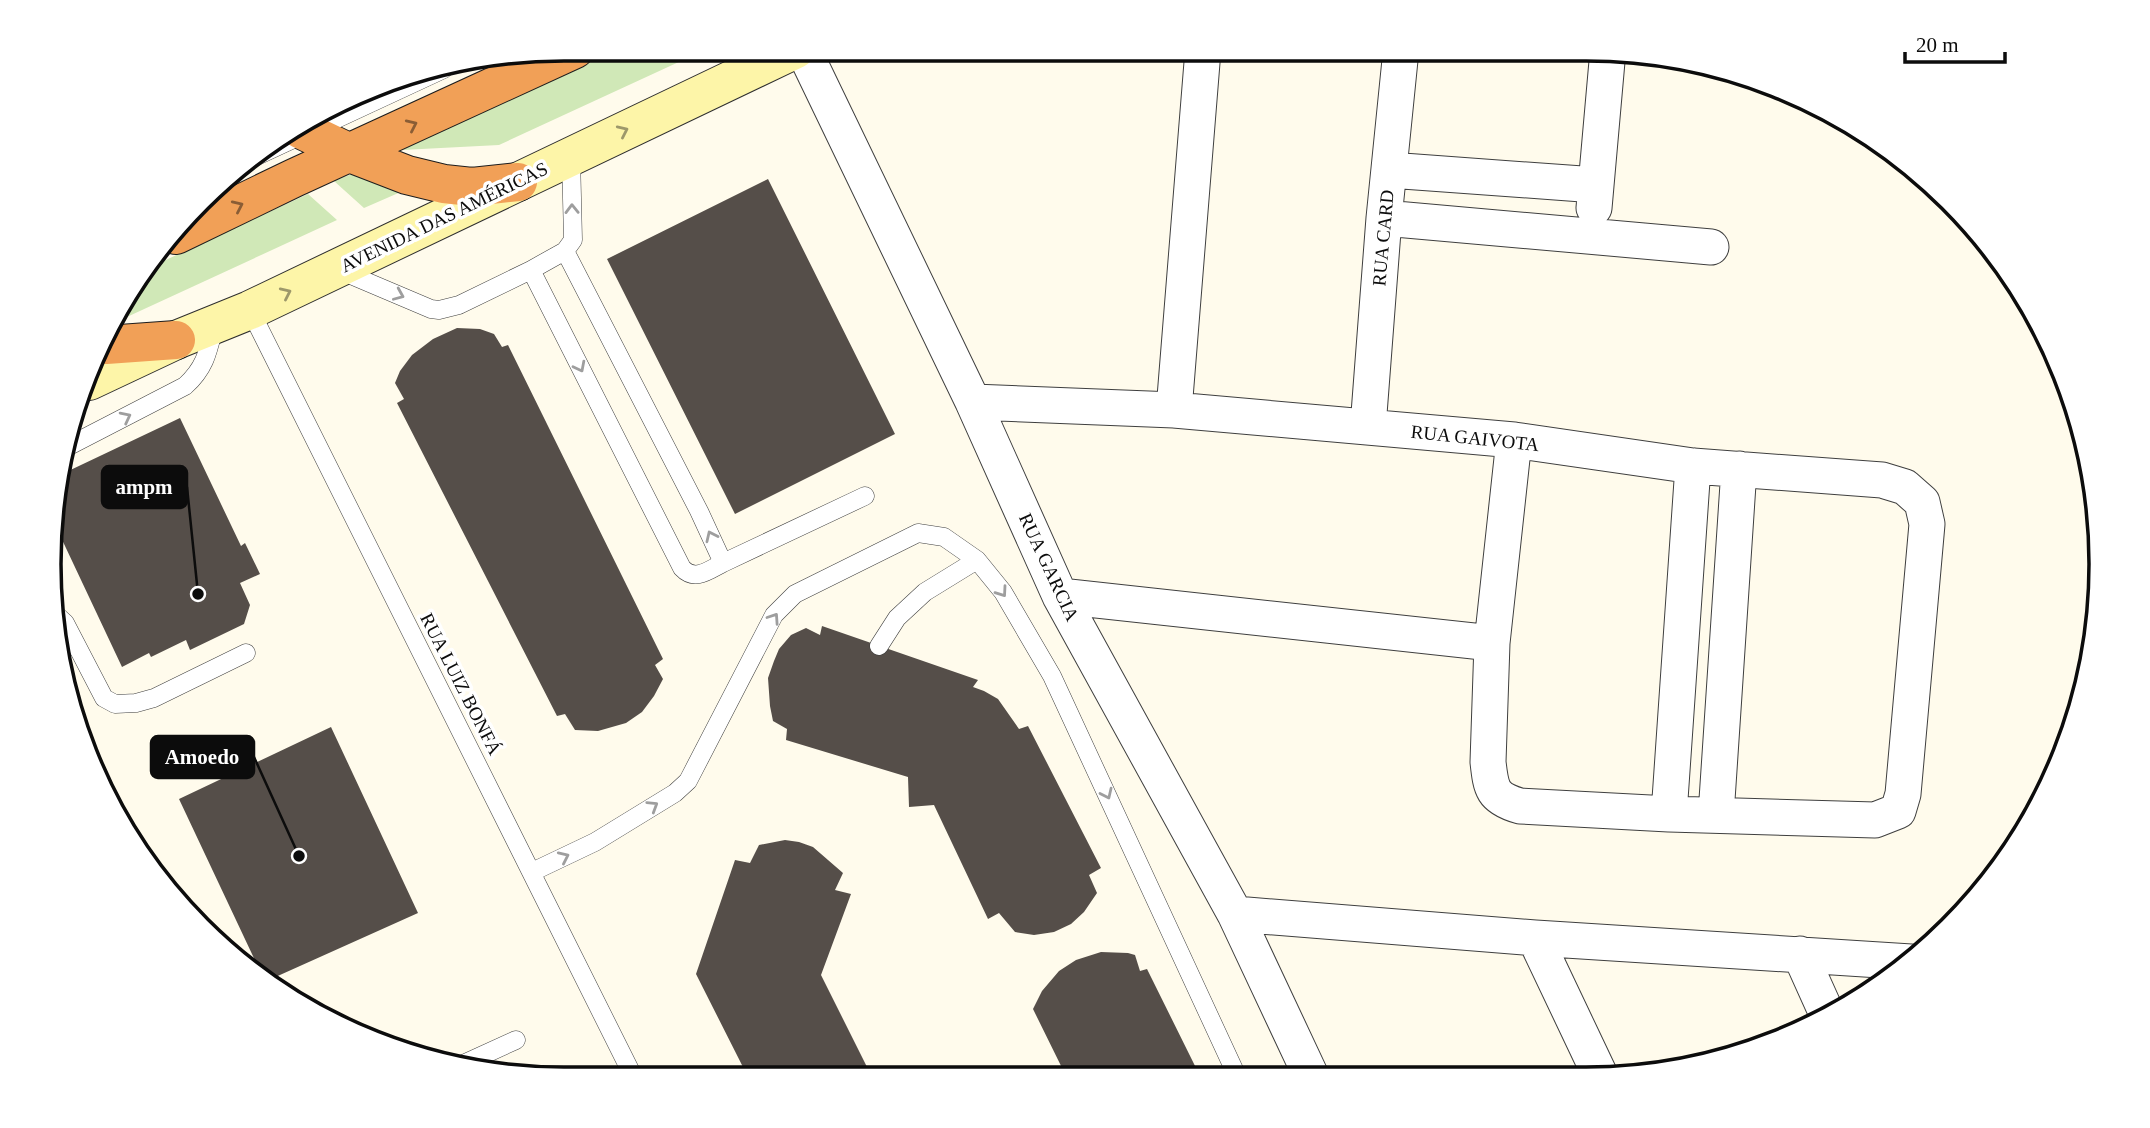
<svg xmlns="http://www.w3.org/2000/svg" width="2150" height="1128" viewBox="0 0 2150 1128" font-family="Georgia,serif">
  <style>
    .green { fill: #d0e8b7 }
    .building { fill: #554e49 }
    .lines { fill: none; stroke-linecap: round; stroke-linejoin: round }
    .lane-casing { stroke: #3f3f3f; stroke-width: 19 }
    .street-casing { stroke: #3f3f3f; stroke-width: 37 }
    .secondary-casing { stroke: #2e2e2e; stroke-width: 40 }
    .highway-casing { stroke: #1d1d1d; stroke-width: 40 }
    .lane { stroke: #fff; stroke-width: 18 }
    .street { stroke: #fff; stroke-width: 35 }
    .secondary { stroke: #fdf5a8; stroke-width: 38 }
    .highway { stroke: #f1a057; stroke-width: 38 }
    .oneway { stroke: #8a5d35 }
    .oneway2 { stroke: #9d986a }
    .oneway3 { stroke: #9e9e9e }
    .labels { text-anchor: middle; dominant-baseline: central; stroke-width: 7; stroke-linejoin: round; paint-order: stroke }
    .street-label { font-size: 19px; fill: #0c0c0c; stroke: #fff }
    .rim { fill: none; stroke: #0c0c0c; stroke-width: 3.5 }
    .leader { fill: none; stroke: #0c0c0c; stroke-width: 2.5 }
    .callout-dot { fill: #0c0c0c; stroke: #fff; stroke-width: 2.5 }
    .callout { fill: #0c0c0c; stroke: #0c0c0c; stroke-width: 2.5 }
    .callout-label { font-size: 21px; text-anchor: middle; font-weight: bold; fill: #fff }
  </style>
  <rect width="100%" height="100%" fill="#fffbec"/>
  <path class="green" d="M614,49H707L499,145L402,150Z
    M357,172L403,191L364,208L334,181Z
    M308,194L337,220L116,322L136,278L142,271Z"/>
  <path class="building" d="M768,179L895,434L735,514L607,259Z
    M457,328L480,329L494,334L502,347L508,345L663,659L655,665L663,679L654,696L642,712L626,723L598,731L575,730L565,714L557,716L397,403L404,399L395,383L400,371L412,355L433,339Z
    M180,418L241,546L245,543L260,574L240,583L250,605L244,624L190,650L186,640L151,657L149,653L122,667L57,529L62,474Z
    M822,626L978,680L973,687L984,691L998,699L1019,729L1028,726L1101,868L1089,875L1097,893L1084,912L1071,924L1054,932L1034,935L1015,932L999,913L988,919L934,805L909,807L908,777L786,740L787,729L773,721L770,706L768,678L774,661L779,649L791,635L806,628L820,635Z
    M331,727L418,913L271,979L260,971L179,799Z
    M785,840L799,842L813,847L843,873L835,890L851,894L821,975L872,1077H748L696,974L735,860L750,863L759,845Z
    M1101,952L1128,953L1135,955L1140,971L1147,969L1200,1076H1066L1033,1009L1042,991L1059,971L1076,960Z"/>
  <g class="lines">
    <defs>
      <path id="lane" d="M244,162L444,69
        M339,270L431,309L439,310L459,305L531,270L565,251L573,240L571,156
        M531,270L682,568C695,582 709,570 723,563L699,511L565,251
        M250,310L634,1078
        M65,448L185,386C205,368 208,352 214,327
        M723,563L865,496
        M53,612L65,623L104,698L115,704L136,703L154,698L246,653
        M879,646L897,618L925,592L977,560
        M532,872L595,842L675,793L688,781L774,615L795,594L918,533L944,537L977,560L1003,592L1052,676L1237,1076
        M459,1066L516,1040"/>
      <path id="street" d="M803,49L973,402L1060,596L1235,914L1311,1076
        M1389,170L1596,185
        M1594,208L1608,50
        M1384,218L1711,247
        M973,402L1174,410L1514,440L1693,466L1882,480L1905,487L1922,502L1927,524L1903,794L1898,811L1875,820L1669,814L1520,806C1492,798 1491,789 1488,762L1492,643L1514,440
        M1174,410L1203,50
        M1368,427L1384,218L1401,50
        M1060,596L1492,643
        M1669,814L1693,466
        M1716,815L1739,469
        M1235,914L1535,938L1911,962
        M1535,938L1600,1075
        M1800,954L1827,1014"/>
      <path id="secondary" d="M89,381L176,340L250,310L796,49"/>
      <path id="highway" d="M300,129L350,153L407,175L444,184L472,187L518,182
        M176,235L294,178L575,49
        M106,345L176,340"/>
    </defs>
    <use href="#lane" class="lane-casing"/>
    <use href="#street" class="street-casing"/>
    <use href="#secondary" class="secondary-casing"/>
    <use href="#highway" class="highway-casing"/>
    <use href="#lane" class="lane"/>
    <use href="#street" class="street"/>
    <use href="#secondary" class="secondary"/>
    <use href="#highway" class="highway"/>
  </g>
  <defs><path id="oneway-chevron" d="M-2-3.5L2.5 0L-2 3.5" fill="none" stroke-width="1.6" stroke-linecap="round" stroke-linejoin="round" transform="scale(1.75)"/></defs>
  <g class="oneway">
    <use href="#oneway-chevron" transform="translate(412 125) rotate(-25)"/>
    <use href="#oneway-chevron" transform="translate(238 206) rotate(-25)"/>
  </g>
  <g class="oneway2">
    <use href="#oneway-chevron" transform="translate(623 131) rotate(-25)"/>
    <use href="#oneway-chevron" transform="translate(286 293) rotate(-25)"/>
  </g>
  <g class="oneway3">
    <use href="#oneway-chevron" transform="translate(572 209) rotate(-91)"/>
    <use href="#oneway-chevron" transform="translate(399 295) rotate(23)"/>
    <use href="#oneway-chevron" transform="translate(580 367) rotate(63)"/>
    <use href="#oneway-chevron" transform="translate(126 417) rotate(-27)"/>
    <use href="#oneway-chevron" transform="translate(711 536) rotate(-115)"/>
    <use href="#oneway-chevron" transform="translate(1002 592) rotate(55)"/>
    <use href="#oneway-chevron" transform="translate(774 618) rotate(-56)"/>
    <use href="#oneway-chevron" transform="translate(1107 794) rotate(65)"/>
    <use href="#oneway-chevron" transform="translate(653 806) rotate(-32)"/>
    <use href="#oneway-chevron" transform="translate(564 857) rotate(-25)"/>
  </g>
  <g class="labels">
    <g class="street-label">
      <text transform="translate(444 217) rotate(-26)">AVENIDA DAS AMÉRICAS</text>
      <text transform="translate(1383 238) rotate(-85)">RUA CARD</text>
      <text transform="translate(1475 438) rotate(6)">RUA GAIVOTA</text>
      <text transform="translate(1049 567) rotate(65)">RUA GARCIA</text>
      <text transform="translate(461 684) rotate(63)">RUA LUIZ BONFÁ</text>
    </g>
  </g>
  <path d="M0 0H2150V1128H0ZM564 61H1586A503 503 0 0 1 2089 564V564A503 503 0 0 1 1586 1067H564A503 503 0 0 1 61 564V564A503 503 0 0 1 564 61Z" fill="#fff" fill-rule="evenodd"/>
  <path class="rim" d="M564 61H1586A503 503 0 0 1 2089 564V564A503 503 0 0 1 1586 1067H564A503 503 0 0 1 61 564V564A503 503 0 0 1 564 61Z"/>
  <path class="leader" d="M198 594L187 487M299 856L254 757"/>
  <g class="callout-dot">
    <circle cx="198" cy="594" r="7"/>
    <circle cx="299" cy="856" r="7"/>
  </g>
  <g class="callout">
    <rect x="102" y="466" width="85" height="42" rx="7"/>
    <rect x="151" y="736" width="103" height="42" rx="7"/>
  </g>
  <g class="callout-label">
    <text x="144" y="494">ampm</text>
    <text x="202" y="764">Amoedo</text>
  </g>
  <path d="M1905 52v10h100v-10" fill="none" stroke="#0c0c0c" stroke-width="3.5"/>
  <text x="1916" y="52" font-size="21" fill="#0c0c0c" stroke="#ffffff" stroke-width="5" paint-order="stroke">20 m</text>
</svg>
